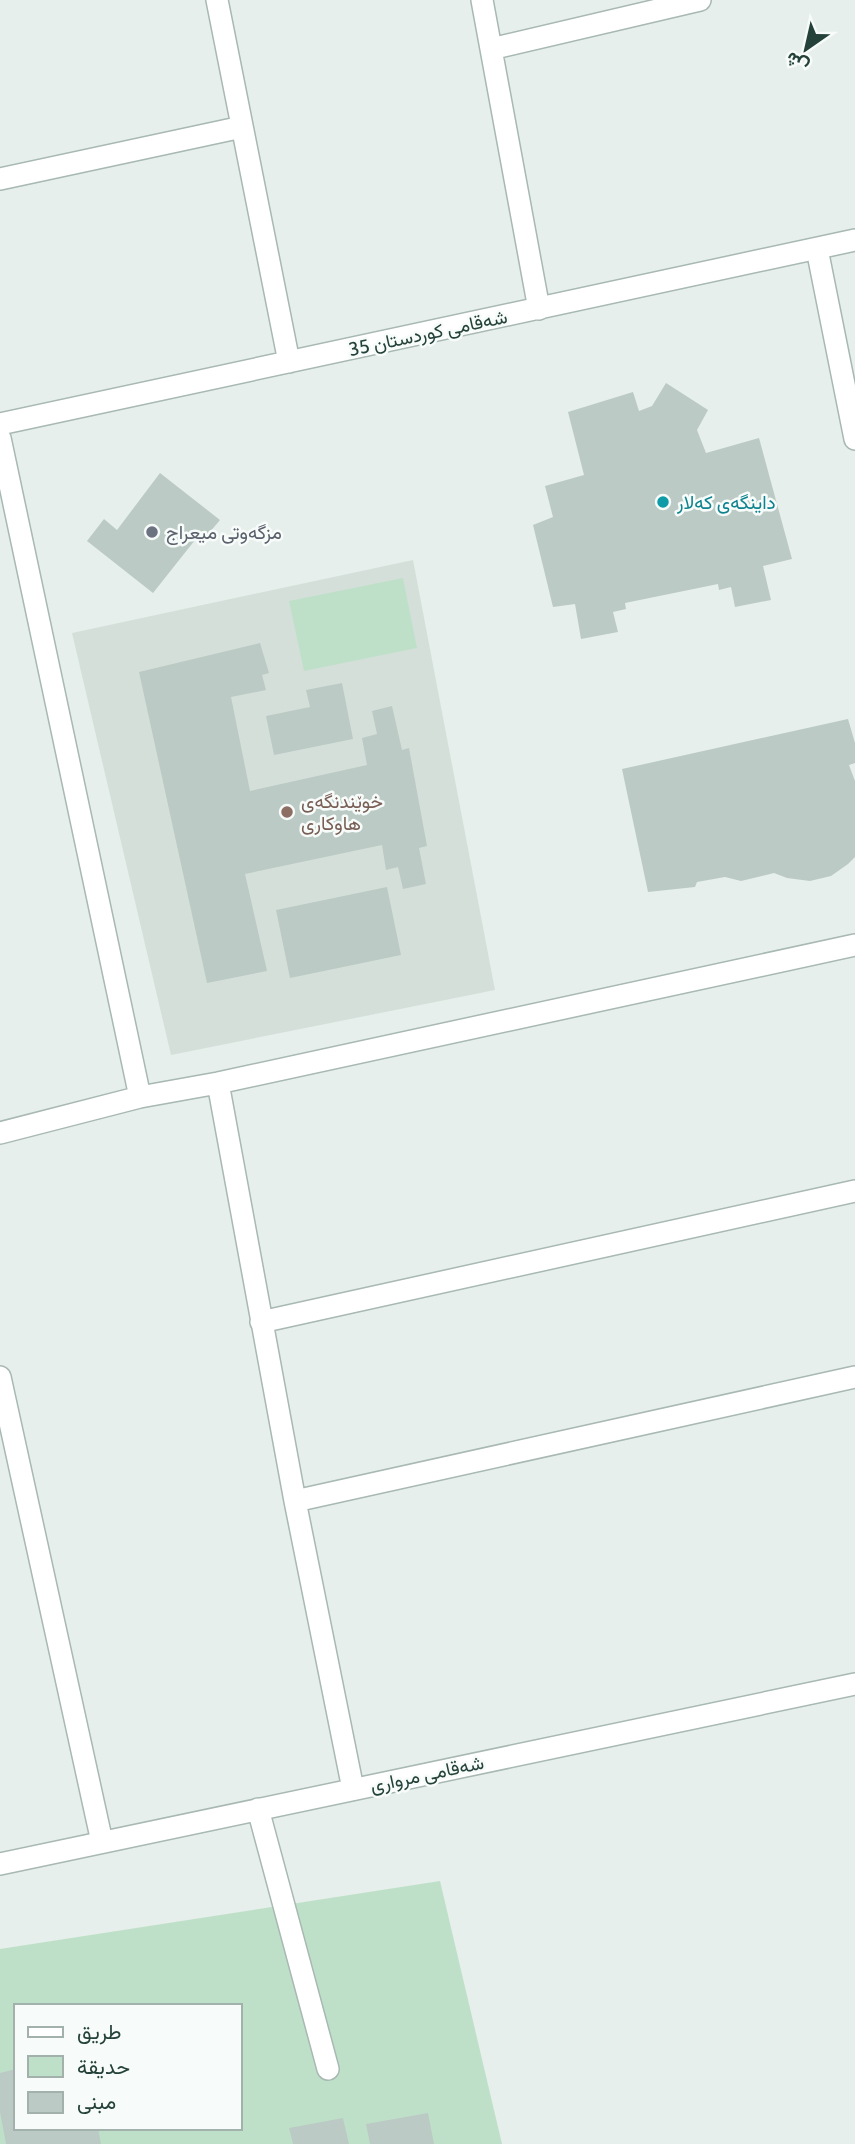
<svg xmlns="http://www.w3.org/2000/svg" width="855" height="2144" viewBox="0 0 855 2144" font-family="Cabin,Vazirmatn,sans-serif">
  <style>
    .built { fill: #d4dfda }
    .green { fill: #bfe0c8; fill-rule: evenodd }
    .building { fill: #bbcac4 }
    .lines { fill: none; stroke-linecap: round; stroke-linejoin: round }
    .minor-casing { stroke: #a8b8b2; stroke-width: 24 }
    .minor { stroke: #fff; stroke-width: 21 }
    .culture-dot { fill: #0f9aa8; stroke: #f7fbf9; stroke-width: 2.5 }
    .worship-dot { fill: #6b7280; stroke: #f7fbf9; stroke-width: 2.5 }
    .education-dot { fill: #8d6e63; stroke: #f7fbf9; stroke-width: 2.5 }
    .labels { text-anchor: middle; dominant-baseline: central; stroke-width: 5; stroke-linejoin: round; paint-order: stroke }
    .street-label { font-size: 19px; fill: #24423a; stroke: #f7fbf9 }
    .culture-label { font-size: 19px; fill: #0d838f; stroke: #f7fbf9; text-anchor: start }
    .worship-label { font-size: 19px; fill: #5b616d; stroke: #f7fbf9; text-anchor: start }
    .education-label { font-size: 19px; fill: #785e54; stroke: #f7fbf9; text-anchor: start }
  </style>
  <rect width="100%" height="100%" fill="#e6efeb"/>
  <path class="built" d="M413,560L495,990L171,1055L72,633Z"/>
  <path class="green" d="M403,578L417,648L304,671L289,601Z
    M440,1881L502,2144H0V1949ZM16,2006H240V2128H16Z"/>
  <path class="building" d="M666,383L708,410L697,430L706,453L759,438L792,559L763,566L771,600L735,607L731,587L719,590L718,584L625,603L626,609L613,612L618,632L581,639L575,604L553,607L533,525L553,517L545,486L584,475L568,412L633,392L639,411L652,406Z
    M160,473L220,520L204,539L199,535L153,593L87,541L104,519L117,530Z
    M260,643L269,673L262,675L266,690L231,697L250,791L367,765L362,738L377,734L372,711L392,706L402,750L409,748L427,846L419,848L426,884L403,889L398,867L386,870L382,845L245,874L267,971L207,983L139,672Z
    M342,683L353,739L274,755L266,716L310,707L306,690Z
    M848,719L855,743V763L849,765L855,781V857L848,864L831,876L810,881L787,878L774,873L741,881L725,877L697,882L695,887L648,892L622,769Z
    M387,887L401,955L290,978L276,910Z
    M16,2069V2128H98L101,2144H6L0,2112V2073Z
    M428,2113L434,2144H370L366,2124Z
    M343,2118L349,2144H293L289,2128Z"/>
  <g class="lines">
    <defs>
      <path id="minor" d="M217,0L289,362
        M482,0L539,309
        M491,49L700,0
        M0,179L242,127
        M817,249L855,439
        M0,424L855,240
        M0,438L140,1097
        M218,1083L295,1501L353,1789
        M0,1133L140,1097L218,1083L855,945
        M261,1322L855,1191
        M0,1377L102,1842
        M295,1501L855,1377
        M258,1809L328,2069
        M0,1864L855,1684"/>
    </defs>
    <use href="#minor" class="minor-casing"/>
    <use href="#minor" class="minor"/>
  </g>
  <circle class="culture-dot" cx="663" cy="502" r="7"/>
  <circle class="worship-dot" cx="152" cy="532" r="7"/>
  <circle class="education-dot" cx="287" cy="812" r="7"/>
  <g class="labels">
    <g class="street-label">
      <text transform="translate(428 333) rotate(-12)">شەقامی کوردستان 35</text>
      <text transform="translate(427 1774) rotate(-12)">شەقامی مرواری</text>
    </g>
    <g class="culture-label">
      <text x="677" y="502">داینگەی کەلار</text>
    </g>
    <g class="worship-label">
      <text x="166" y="532">مزگەوتی میعراج</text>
    </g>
    <g class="education-label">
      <text x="301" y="801">خوێندنگەی<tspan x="301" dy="22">هاوکاری</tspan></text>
    </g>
  </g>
  <rect x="14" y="2004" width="228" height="126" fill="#f7fbf9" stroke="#a3b1ad" stroke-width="2"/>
  <rect x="28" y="2027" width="35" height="10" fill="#ffffff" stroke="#a3b1ad" stroke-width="2"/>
  <text x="77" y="2039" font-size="21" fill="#24423a">طريق</text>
  <rect x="28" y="2056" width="35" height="21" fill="#bfe0c8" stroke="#a3b1ad" stroke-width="2"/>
  <text x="77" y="2074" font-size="21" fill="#24423a">حديقة</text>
  <rect x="28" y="2092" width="35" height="21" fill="#bbcac4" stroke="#a3b1ad" stroke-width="2"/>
  <text x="77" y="2109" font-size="21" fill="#24423a">مبنى</text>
  <g transform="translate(806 49) rotate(214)" stroke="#f7fbf9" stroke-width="5" paint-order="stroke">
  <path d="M0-5L12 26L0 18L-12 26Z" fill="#24423a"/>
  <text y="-10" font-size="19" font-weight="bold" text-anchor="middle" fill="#24423a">ش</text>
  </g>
</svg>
